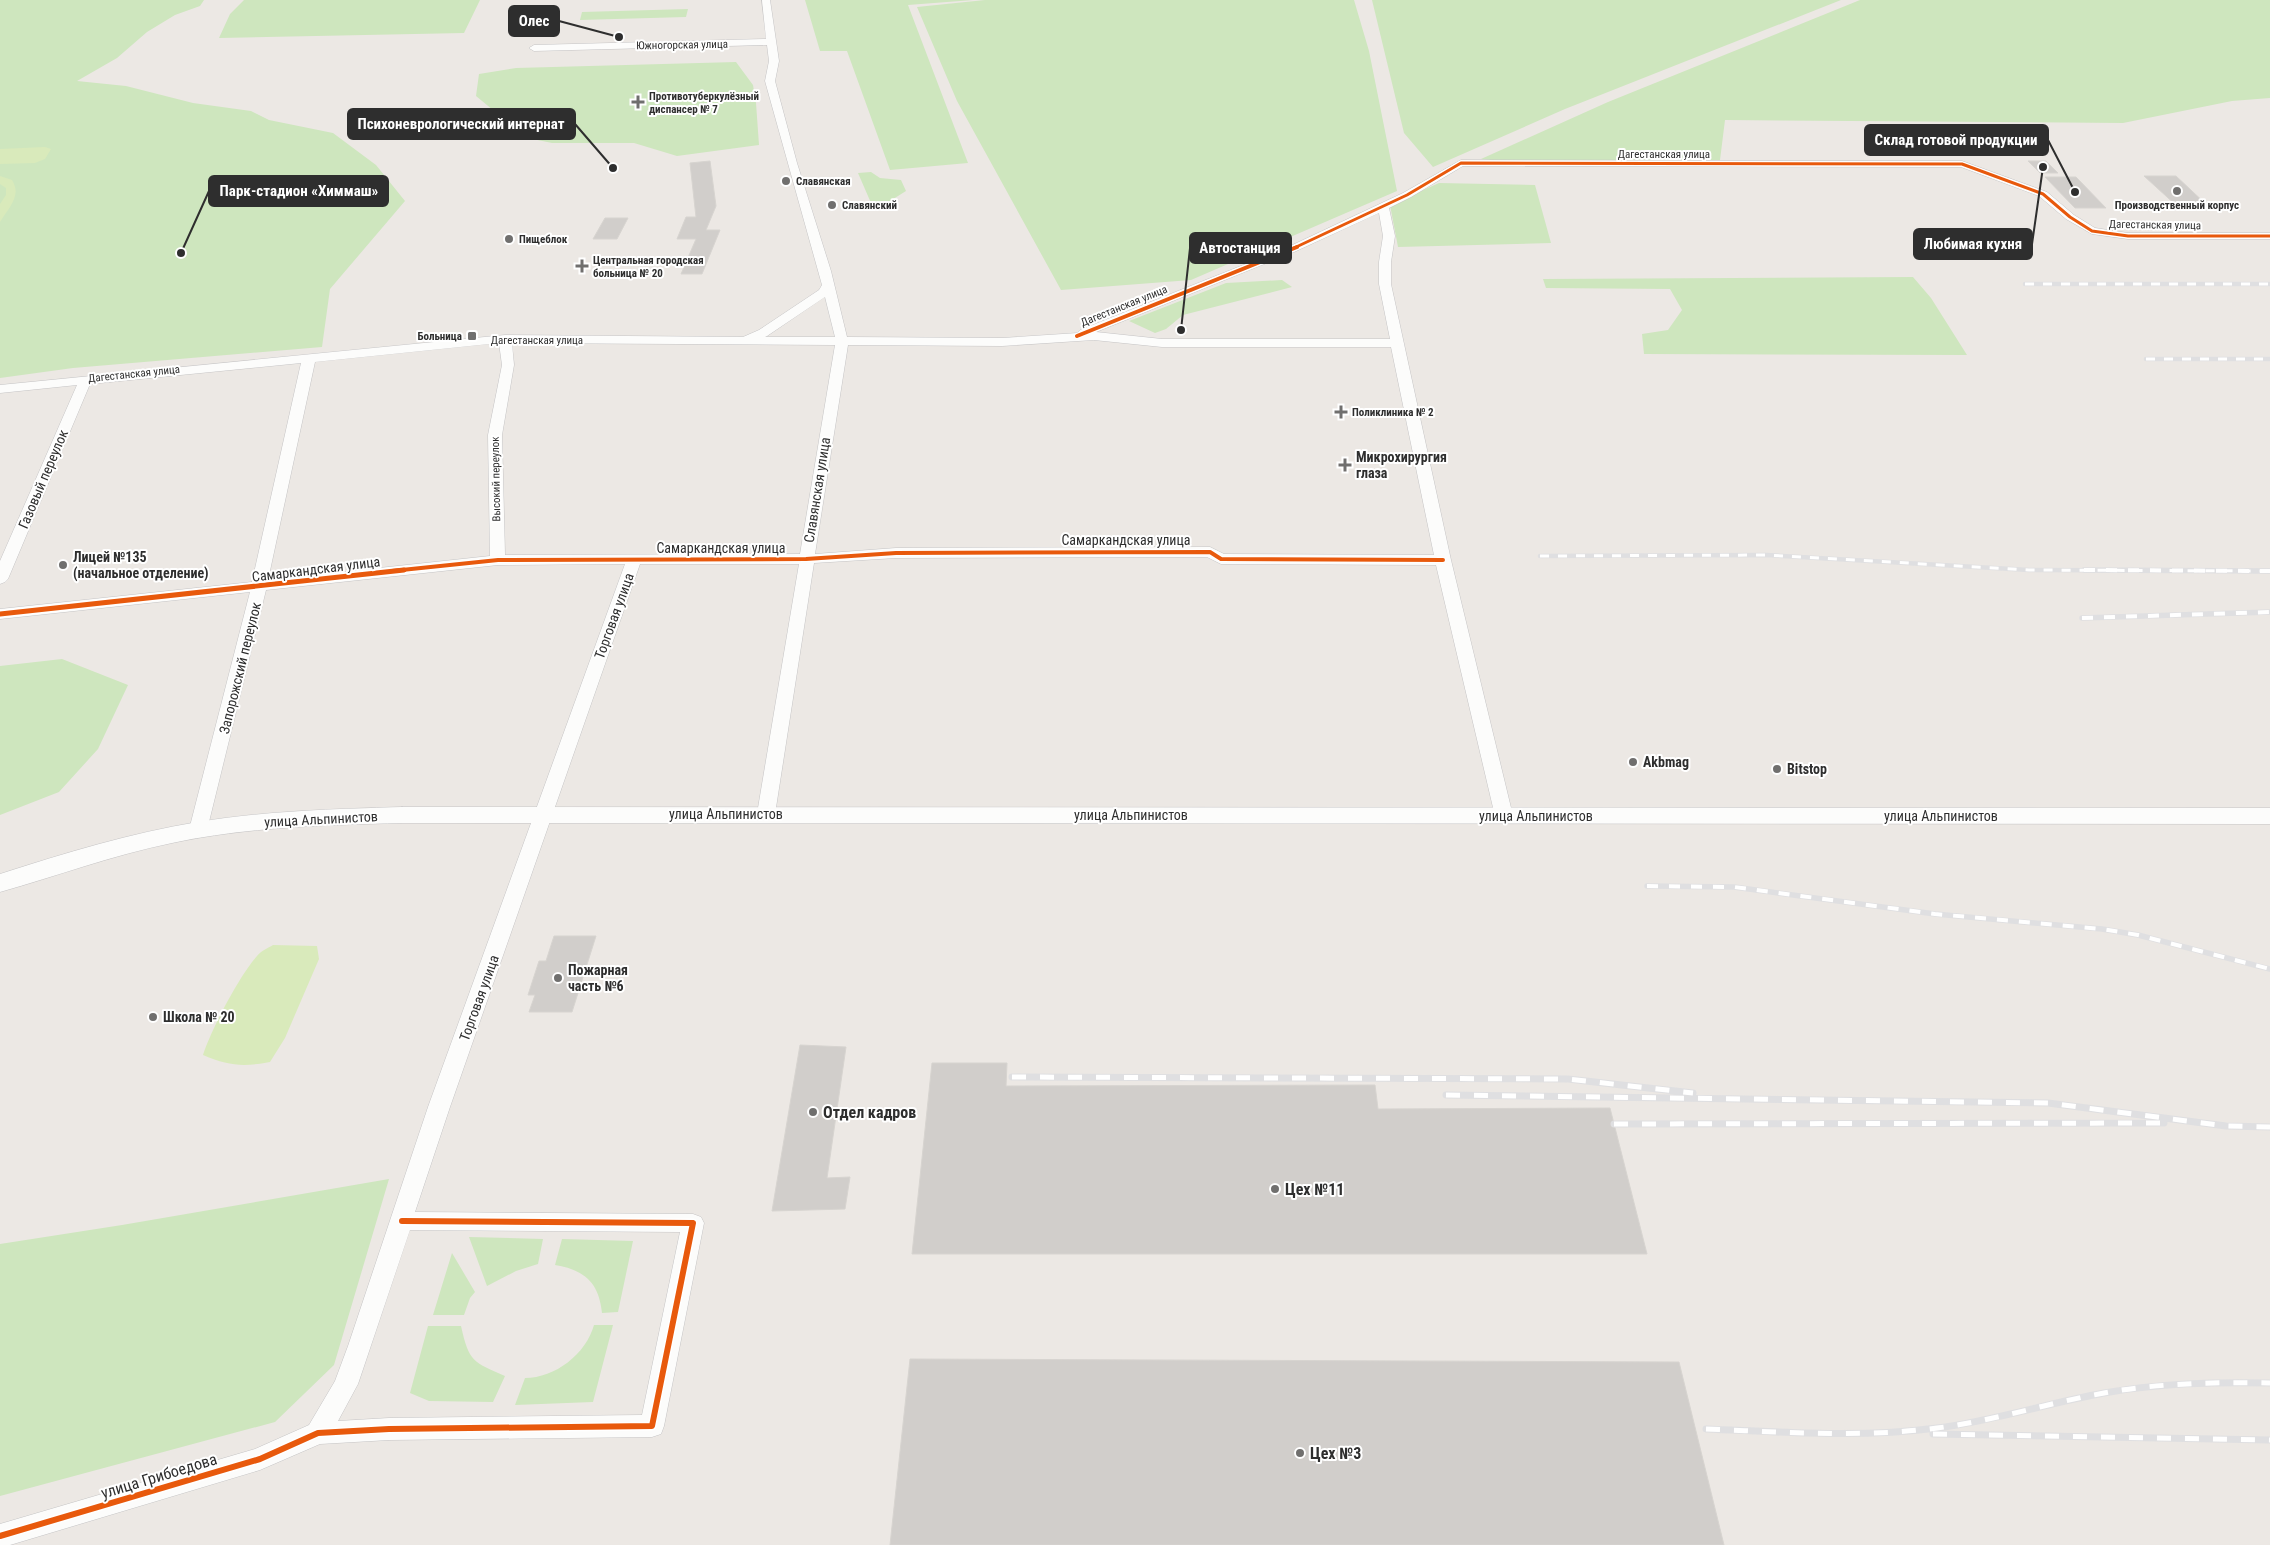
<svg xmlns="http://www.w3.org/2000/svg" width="2270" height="1545" viewBox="0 0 2270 1545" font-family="'Roboto Condensed',sans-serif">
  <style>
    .green { fill: #cee6be }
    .pitch { fill: #d9eabb }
    .building { fill: #d1cecb; stroke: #d7d4d0 }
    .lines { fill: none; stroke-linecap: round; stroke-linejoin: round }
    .street-casing { stroke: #c5c4c5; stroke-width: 1 }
    .secondary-casing { stroke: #c5c4c5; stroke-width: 1 }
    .street { fill: #fcfcfb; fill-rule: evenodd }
    .secondary { fill: #fcfcfb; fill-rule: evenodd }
    .rail-far2-casing { stroke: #dfdfe1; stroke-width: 4.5 }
    .rail-far1-casing { stroke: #dfdfe1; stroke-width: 5.5 }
    .rail-casing { stroke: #dfdfe1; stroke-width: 7 }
    .rail-far2 { stroke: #fff; stroke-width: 3; stroke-dasharray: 9; stroke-linecap: butt }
    .rail-far1 { stroke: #fff; stroke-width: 4; stroke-dasharray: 11; stroke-linecap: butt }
    .rail { stroke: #fff; stroke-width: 5; stroke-dasharray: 14; stroke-linecap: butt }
    .cycleway-far3-casing { stroke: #fff; stroke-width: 5 }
    .cycleway-far2-casing { stroke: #fff; stroke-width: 6 }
    .cycleway-far1-casing { stroke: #fff; stroke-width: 8 }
    .cycleway-casing { stroke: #fff; stroke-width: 9 }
    .cycleway-far3 { stroke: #e8590c; stroke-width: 3 }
    .cycleway-far2 { stroke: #e8590c; stroke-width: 4 }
    .cycleway-far1 { stroke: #e8590c; stroke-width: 5 }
    .cycleway { stroke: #e8590c; stroke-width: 6 }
    .poi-dot { fill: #706f6e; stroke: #fff; stroke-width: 2 }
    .labels { text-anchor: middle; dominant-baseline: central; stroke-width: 4; stroke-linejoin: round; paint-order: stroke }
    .far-street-label { font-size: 11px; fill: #2e2e2e; stroke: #fff }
    .far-poi-label { font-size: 11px; font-weight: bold; fill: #2e2e2e; stroke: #fff; text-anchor: start }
    .poi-label { font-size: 14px; font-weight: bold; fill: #2e2e2e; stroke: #fff; text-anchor: start }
    .street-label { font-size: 14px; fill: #2e2e2e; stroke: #fff }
    .near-poi-label { font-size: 16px; font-weight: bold; fill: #2e2e2e; stroke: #fff; text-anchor: start }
    .near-street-label { font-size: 16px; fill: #2e2e2e; stroke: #fff }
    .leader { fill: none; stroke: #2e2e2e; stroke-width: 2 }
    .callout-dot { fill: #2e2e2e; stroke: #fff; stroke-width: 2 }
    .callout { fill: #2e2e2e; stroke: #2e2e2e; stroke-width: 2 }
    .callout-label { font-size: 15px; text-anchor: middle; font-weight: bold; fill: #fff }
  </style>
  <rect width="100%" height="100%" fill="#ece8e4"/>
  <path class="green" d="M0,0H204L200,6L175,15L147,32L117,58L77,81L126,86L193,103L251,111L269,120L333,133L376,165L405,201L330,289L322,347L73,368L0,378Z
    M244,0H480L464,33L219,38L230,14Z
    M805,0H973L908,5L968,163L890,170L847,51H820Z
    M985,0H1354L1369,51L1397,191L1191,280L1061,290L957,101L917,7Z
    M1372,0H1841L1565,109L1433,167L1404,133Z
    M1860,0H2270V98L2232,101L2123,123L1725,120L1720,160L1501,161L1481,159L1608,102Z
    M688,9L686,17L580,20L582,12Z
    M736,62L753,85L756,103L759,145L677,156L634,143H552L518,136L499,115L476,96L479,74L516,68Z
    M871,172L880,178L901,180L906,191L890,201L871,203L858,173Z
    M1439,183L1535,185L1551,243L1398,247L1390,205Z
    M1913,277L1931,298L1967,355L1644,354L1642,334L1668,330L1682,310L1670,289L1546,288L1543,279Z
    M1282,280L1292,287L1183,315L1166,329L1155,333L1129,321L1226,283Z
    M62,659L128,685L98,749L59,792L0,815V666Z
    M389,1179L334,1365L275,1422L0,1496V1244L122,1225Z
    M469,1237L543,1239L538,1264L516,1271L487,1286Z
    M562,1239L633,1241L618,1312L602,1313C599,1283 585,1270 555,1265Z
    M452,1253L475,1292L470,1298L464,1315H433Z
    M594,1325H613L593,1402L515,1405L525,1378C555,1378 586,1354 594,1325Z
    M428,1326H461C469,1362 473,1362 505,1376L493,1402L429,1401L410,1393Z"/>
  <path class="pitch" d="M45,147L51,149L45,159L35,163L0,164V149Z
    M0,176L12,180C22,196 9,207 0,222V204L6,195V188L0,184Z
    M273,945L317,946L319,959L285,1038L270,1062C243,1067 229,1066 203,1055C211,1030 239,976 257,956C261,951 268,948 273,945Z"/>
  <path class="building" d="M710,161L716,206L706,230H720L702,274H681L696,239H677L686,217H696L690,163Z
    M2028,161H2046L2058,173H2040Z
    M2144,176H2176L2209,207H2178Z
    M2045,177H2076L2106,208H2075Z
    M605,218H628L617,239H593Z
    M554,936H596L572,1012H529L535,995H528L539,961H546Z
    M800,1045L846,1047L827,1178L850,1177L845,1209L772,1211Z
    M932,1063H1007L1006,1086L1375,1085L1378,1109L1610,1108L1647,1254H912Z
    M910,1359L1679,1362L1724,1545H890Z"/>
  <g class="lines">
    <defs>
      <path id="street" d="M762,0H770L779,61L775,81L797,163L831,271L847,337L1002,338L1078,333L1080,330L1286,248L1403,193L1461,160L1962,161L2047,192L2074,215L2095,228L2128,233H2270V239H2128L2092,234L2066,219L2039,196L1961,167L1463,166L1411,197L1389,208L1395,236L1391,262V284L1451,560L1513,816L1510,820L1504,822L1498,820L1495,816L1436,565L1221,564L1207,557L896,558L814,563L775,814L772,818L766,820L760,818L757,814L799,564H640L450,1107L415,1212L693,1214L701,1217L704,1223L664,1426L661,1434L652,1437L389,1440L320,1444L260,1470L10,1545H0V1524L255,1449L309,1425L335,1381L348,1346L428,1107L625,564L498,565L266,590L207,830L204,834L198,836L192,834L189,830L250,592L0,619V609L252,582L301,363L90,384L8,579L5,582L0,584V561L77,385L0,393V385L505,335L743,337L759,330L819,290L822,285L765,81L769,61L767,45L534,51L529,48L534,45L766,39ZM1379,213L1383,236L1379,262V284L1390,339H1162L1096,332L1294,252ZM825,297L835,337H765L767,336ZM1094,340L1162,347H1391L1434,555L1224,554L1210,547L896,548L815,554L848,345L1002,346ZM499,343L502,365L488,435L490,556L268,580L315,362ZM512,343L835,345L800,554L505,555L502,435L514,365ZM410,1230L680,1232L642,1415L389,1418L338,1421L358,1384Z"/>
      <path id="secondary" d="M402,807L2270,808V824L402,823C325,825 247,827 172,843C113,855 57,876 0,892V874C65,853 131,833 198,822C265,811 334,809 402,807Z"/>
    </defs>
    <use href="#street" class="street-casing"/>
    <use href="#secondary" class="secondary-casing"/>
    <use href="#street" class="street"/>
    <use href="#secondary" class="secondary"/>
    <defs>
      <path id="rail-far2" d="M2025,284H2270
        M2146,359H2270
        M1540,556L1767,555L2029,570L2270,571"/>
      <path id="rail-far1" d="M2084,570L2270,571
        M2082,618L2270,612
        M1647,886L1734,887L1935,914L2102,929L2138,935L2270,969"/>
      <path id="rail" d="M1012,1077L1568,1079L1693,1093
        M1446,1095L2048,1103L2226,1126L2270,1127
        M1614,1124L2164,1123
        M1706,1429C1783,1432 1860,1438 1937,1428C1993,1421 2048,1403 2104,1393C2159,1383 2214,1382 2270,1383
        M1933,1434L2270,1440"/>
    </defs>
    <use href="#rail-far2" class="rail-far2-casing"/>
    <use href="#rail-far1" class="rail-far1-casing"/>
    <use href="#rail" class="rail-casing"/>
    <use href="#rail-far2" class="rail-far2"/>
    <use href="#rail-far1" class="rail-far1"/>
    <use href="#rail" class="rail"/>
    <defs>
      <path id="cycleway-far3" d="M1294,248L1407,195L1461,163L1962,164L2043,194L2070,217L2092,231L2128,236H2270"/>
      <path id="cycleway-far2" d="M1077,336L1297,247
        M392,571L498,560L806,559L896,553L1210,552L1221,559L1443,560"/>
      <path id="cycleway-far1" d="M0,614L404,570"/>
      <path id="cycleway" d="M0,1536L260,1459L318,1433L389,1429L652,1426L693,1223L402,1221"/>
    </defs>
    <use href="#cycleway-far3" class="cycleway-far3-casing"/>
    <use href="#cycleway-far2" class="cycleway-far2-casing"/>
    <use href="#cycleway-far1" class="cycleway-far1-casing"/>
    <use href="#cycleway" class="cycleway-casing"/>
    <use href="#cycleway-far3" class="cycleway-far3"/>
    <use href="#cycleway-far2" class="cycleway-far2"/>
    <use href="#cycleway-far1" class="cycleway-far1"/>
    <use href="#cycleway" class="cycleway"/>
  </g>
  <g class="poi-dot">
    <path d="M635.5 94.5h5v5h5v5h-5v5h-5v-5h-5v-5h5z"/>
    <circle cx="786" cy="181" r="5"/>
    <circle cx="2177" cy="191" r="5"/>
    <circle cx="832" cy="205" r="5"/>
    <circle cx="509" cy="239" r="5"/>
    <path d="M579.5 258.5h5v5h5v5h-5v5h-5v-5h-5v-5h5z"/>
    <rect x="467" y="331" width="10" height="10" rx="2.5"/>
    <path d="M1338.5 404.5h5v5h5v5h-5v5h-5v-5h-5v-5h5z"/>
    <path d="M1342.5 457.5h5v5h5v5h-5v5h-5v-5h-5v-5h5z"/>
    <circle cx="63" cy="565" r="5"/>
    <circle cx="1633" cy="762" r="5"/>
    <circle cx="1777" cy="769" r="5"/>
    <circle cx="558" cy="978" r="5"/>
    <circle cx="153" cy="1017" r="5"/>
    <circle cx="813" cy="1112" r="5"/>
    <circle cx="1275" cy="1189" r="5"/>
    <circle cx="1300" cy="1453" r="5"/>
  </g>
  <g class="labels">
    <g class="far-street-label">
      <text transform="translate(682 45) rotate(-1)">Южногорская улица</text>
      <text x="1664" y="154">Дагестанская улица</text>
      <text transform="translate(2155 225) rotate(1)">Дагестанская улица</text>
      <text transform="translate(1124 306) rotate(-22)">Дагестанская улица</text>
      <text x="537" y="340">Дагестанская улица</text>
      <text transform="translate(134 374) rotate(-6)">Дагестанская улица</text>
      <text transform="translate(496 479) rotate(-91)">Высокий переулок</text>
    </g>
    <g class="far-poi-label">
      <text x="649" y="96">Противотуберкулёзный<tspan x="649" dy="13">диспансер № 7</tspan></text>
      <text x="796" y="181">Славянская</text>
      <text x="842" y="205">Славянский</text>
      <text x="2177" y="205" text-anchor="middle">Производственный корпус</text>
      <text x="519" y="239">Пищеблок</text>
      <text x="593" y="260">Центральная городская<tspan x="593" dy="13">больница № 20</tspan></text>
      <text x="462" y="336" text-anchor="end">Больница</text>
      <text x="1352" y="412">Поликлиника № 2</text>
    </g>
    <g class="poi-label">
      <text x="1356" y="457">Микрохирургия<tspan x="1356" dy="16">глаза</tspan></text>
      <text x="73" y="557">Лицей №135<tspan x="73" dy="16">(начальное отделение)</tspan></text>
      <text x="1643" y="762">Akbmag</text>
      <text x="1787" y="769">Bitstop</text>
      <text x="568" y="970">Пожарная<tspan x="568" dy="16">часть №6</tspan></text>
      <text x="163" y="1017">Школа № 20</text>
    </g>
    <g class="street-label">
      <text transform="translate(43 479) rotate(-67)">Газовый переулок</text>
      <text transform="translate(817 490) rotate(-81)">Славянская улица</text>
      <text x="1126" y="540">Самаркандская улица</text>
      <text x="721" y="548">Самаркандская улица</text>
      <text transform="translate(316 569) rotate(-7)">Самаркандская улица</text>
      <text transform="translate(614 616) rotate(-70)">Торговая улица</text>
      <text transform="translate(240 668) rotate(-76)">Запорожский переулок</text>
      <text x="726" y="814">улица Альпинистов</text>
      <text x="1131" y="815">улица Альпинистов</text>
      <text x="1536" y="816">улица Альпинистов</text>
      <text x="1941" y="816">улица Альпинистов</text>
      <text transform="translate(321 819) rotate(-3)">улица Альпинистов</text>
      <text transform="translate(479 998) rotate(-70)">Торговая улица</text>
    </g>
    <g class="near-poi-label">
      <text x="823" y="1112">Отдел кадров</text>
      <text x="1285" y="1189">Цех №11</text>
      <text x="1310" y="1453">Цех №3</text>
    </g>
    <g class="near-street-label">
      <text transform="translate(159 1476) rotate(-17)">улица Грибоедова</text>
    </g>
  </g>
  <path class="leader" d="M619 37L559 21M613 168L575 124M2075 192L2048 140M181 253L209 191M2043 167L2032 244M1181 330L1190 248"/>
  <g class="callout-dot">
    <circle cx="619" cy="37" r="5"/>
    <circle cx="613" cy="168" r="5"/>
    <circle cx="2075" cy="192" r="5"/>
    <circle cx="181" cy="253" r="5"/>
    <circle cx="2043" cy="167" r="5"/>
    <circle cx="1181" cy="330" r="5"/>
  </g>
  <g class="callout">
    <rect x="509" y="6" width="50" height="30" rx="5"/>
    <rect x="348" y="109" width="227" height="30" rx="5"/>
    <rect x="1865" y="125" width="183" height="30" rx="5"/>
    <rect x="209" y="176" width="179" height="30" rx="5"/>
    <rect x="1914" y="229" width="118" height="30" rx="5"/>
    <rect x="1190" y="233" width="101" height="30" rx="5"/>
  </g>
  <g class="callout-label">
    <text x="534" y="26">Олес</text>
    <text x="461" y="129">Психоневрологический интернат</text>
    <text x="1956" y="145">Склад готовой продукции</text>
    <text x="299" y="196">Парк-стадион «Химмаш»</text>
    <text x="1973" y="249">Любимая кухня</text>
    <text x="1240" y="253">Автостанция</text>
  </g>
</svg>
